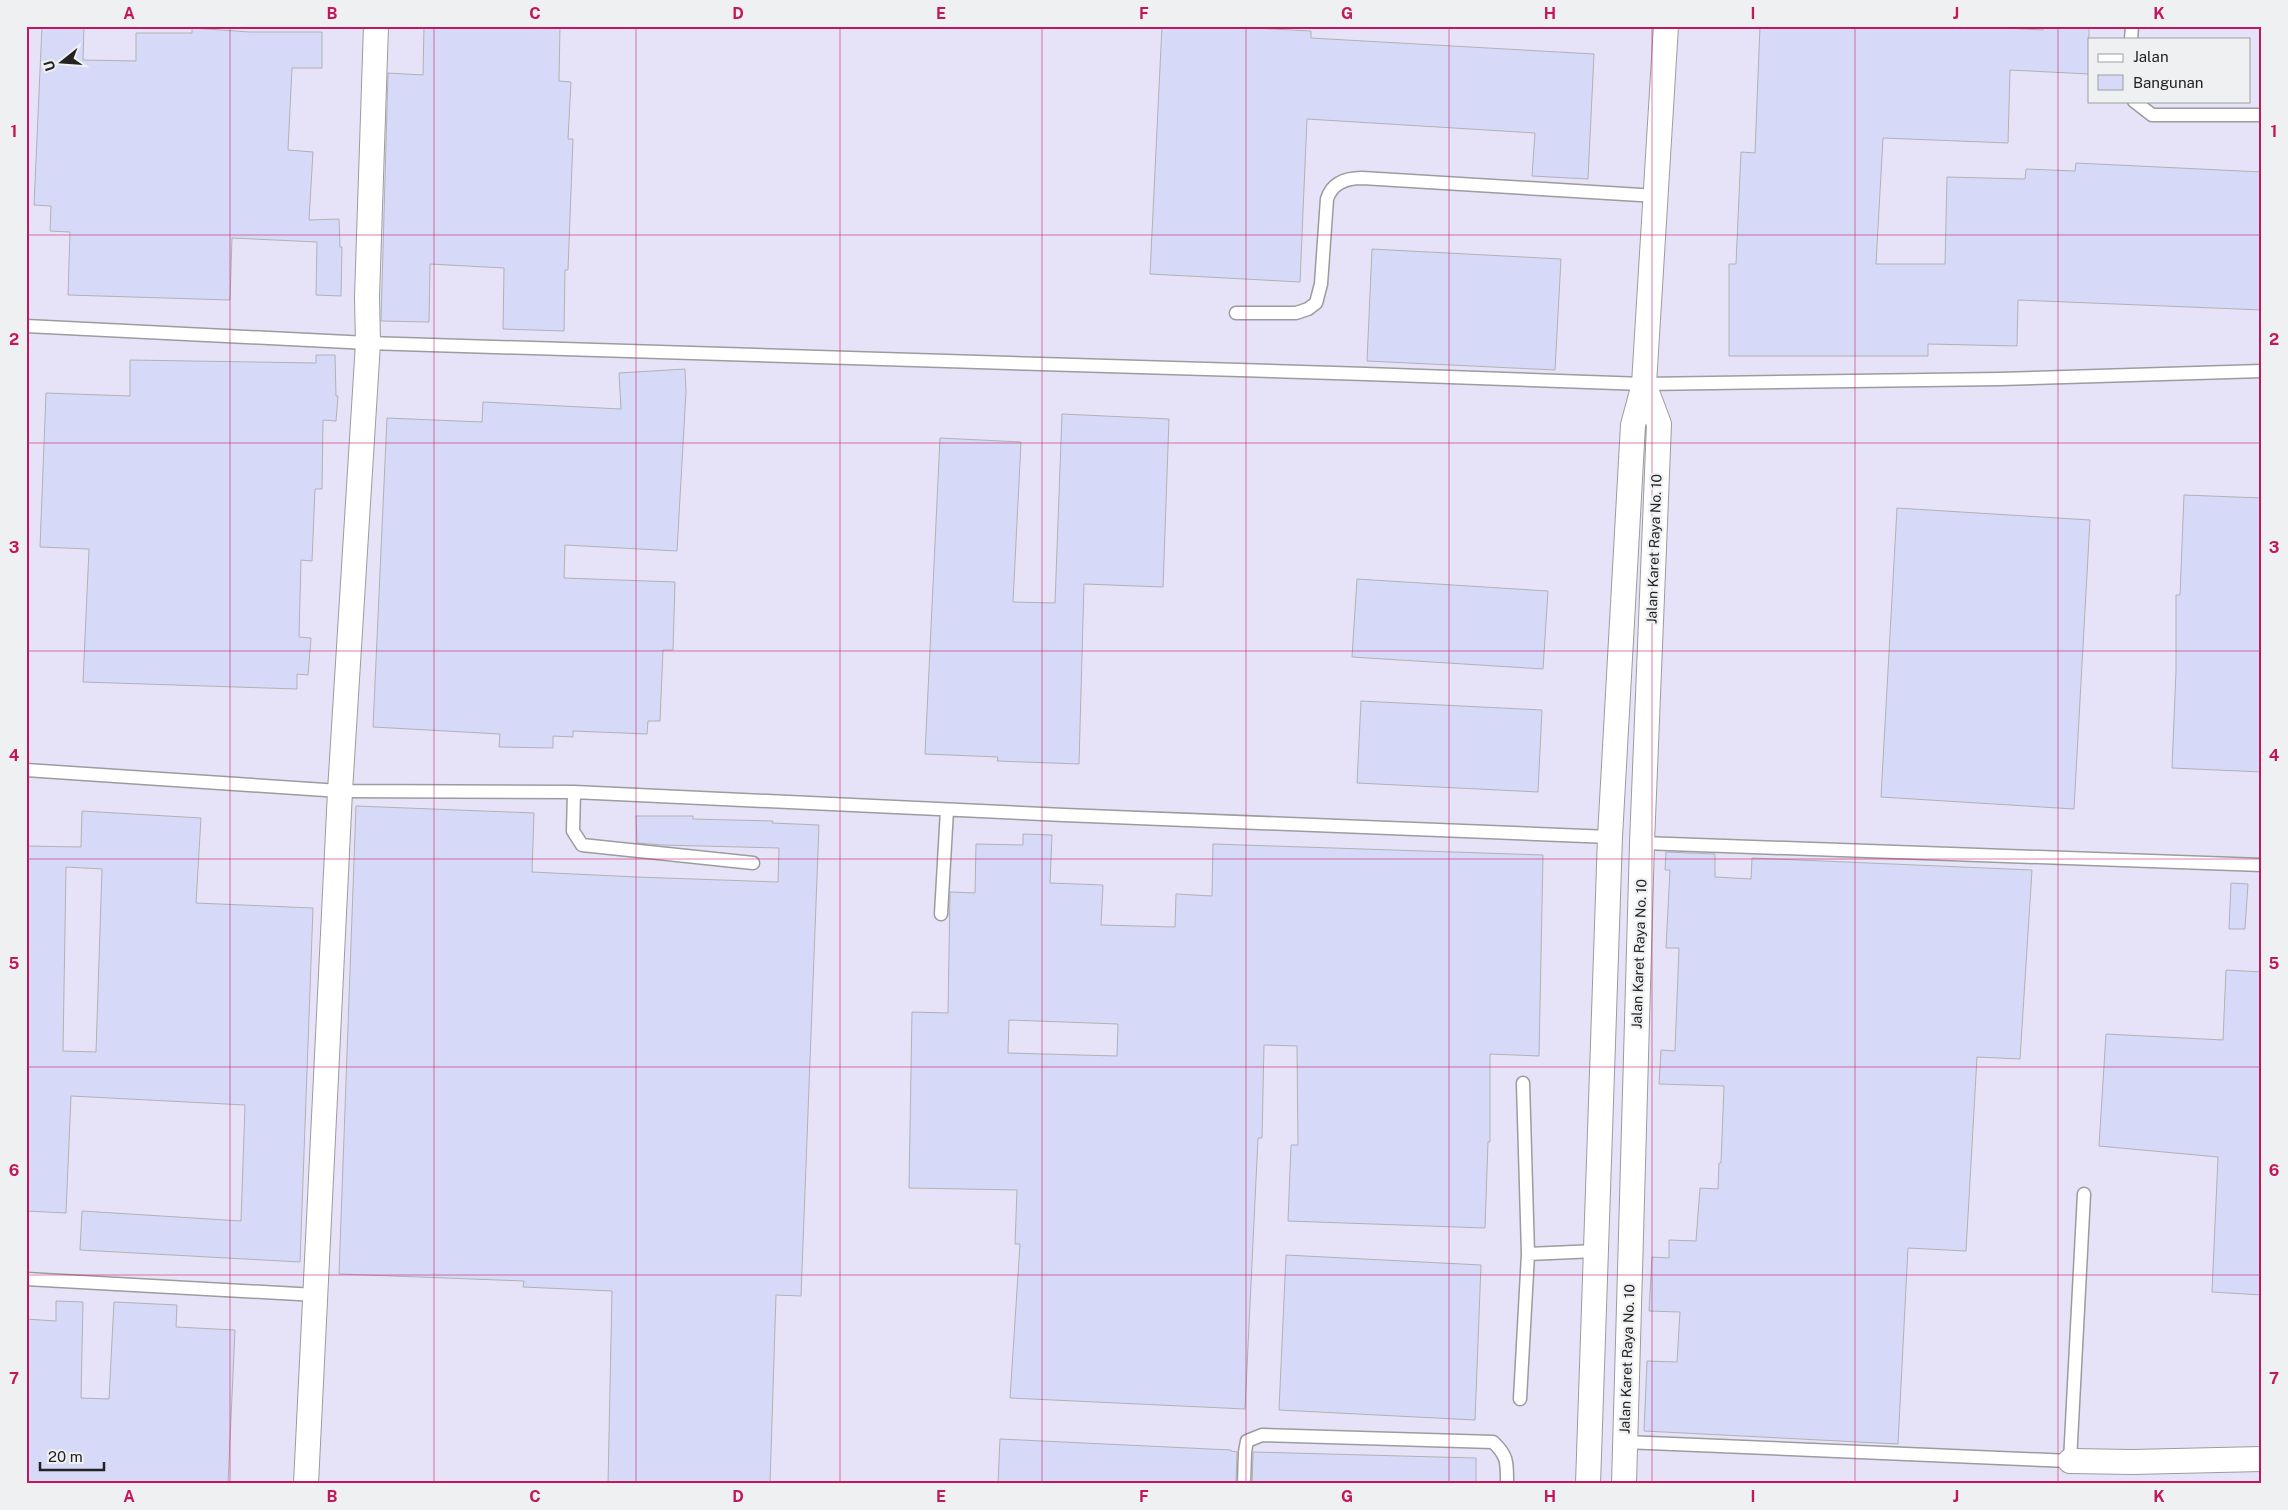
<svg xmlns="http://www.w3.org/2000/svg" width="2288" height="1510" viewBox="0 0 2288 1510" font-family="'Public Sans',sans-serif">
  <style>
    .industrial { fill: #e6e3f9; fill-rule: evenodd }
    .building { fill: #d6d9f8; stroke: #b1b2b3; fill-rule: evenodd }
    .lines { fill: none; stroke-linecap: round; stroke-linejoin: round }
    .lane-casing { stroke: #9c9c9e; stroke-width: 15 }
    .street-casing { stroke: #9c9c9e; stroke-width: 26 }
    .lane { stroke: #fff; stroke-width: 12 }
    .street { stroke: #fff; stroke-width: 24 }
    .grid { fill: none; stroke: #c2185b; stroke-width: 1; stroke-opacity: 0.55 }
    .labels { text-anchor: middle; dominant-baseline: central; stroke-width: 4.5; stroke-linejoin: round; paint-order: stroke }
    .street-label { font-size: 14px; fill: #222223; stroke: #eff0f1 }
    .neatline { fill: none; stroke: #c2185b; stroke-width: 2 }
    .grid-label { font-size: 16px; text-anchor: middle; font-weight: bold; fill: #c2185b }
  </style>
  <rect width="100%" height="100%" fill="#eff0f1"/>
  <path class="industrial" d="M26,26H2262V1484H26ZM2089,39H2249V101H2089Z"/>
  <path class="building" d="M42,26H84L83,60L136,61V33H192V28L250,32H322V68H292L288,150L313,152L309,220L339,219L340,247H342L341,296L316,295L317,242L232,238L230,300L68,295L70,232L50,231L51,206L34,205Z
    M424,26H560L559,81L571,82L568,139H573L568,270H565L564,331L503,329L504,268L430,264L429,322L381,321L388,73L423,75Z
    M1162,26H1213L1311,31V38L1594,54L1588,179L1532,176L1535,133L1307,119L1300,282L1150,274Z
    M1760,26H1963L2043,30V26H2089V74L2010,70L2008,143L1883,138L1876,264H1945L1947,177L2025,179L2026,169L2075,171L2076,163L2262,172V310L2018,300L2017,346L1928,344V356H1729V264H1736L1741,152L1755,153Z
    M1372,249L1561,259L1555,370L1367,361Z
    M316,355H335L336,396H338L336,421L323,420L322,489H315L312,561L301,560L299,637L311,638L308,675L297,674V689L83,682L89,549L40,547L46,393L130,396V360L316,363Z
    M685,369L686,392L677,551L565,545L564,578L675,582L673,650H663L660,721H648L647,734L573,731V737L553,736V748L499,747L500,734L373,727L387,418L482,422L483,402L621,409L619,373Z
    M1062,414L1169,419L1163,587L1084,584L1079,764L997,761L998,757L925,754L940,438L1021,442L1013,602L1055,603Z
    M2184,495L2262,498V772L2172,768L2176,671V595H2180Z
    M1897,508L2090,520L2074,809L1881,797Z
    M1357,579L1548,591L1543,669L1352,657Z
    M1361,701L1542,710L1538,792L1357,783Z
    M356,806L534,813L532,872L637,877L778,882L779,848L662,845L637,843L636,816H693V819L773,821L772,823L819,825L801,1296L776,1295L770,1484H608L612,1291L523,1287L524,1281L339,1274Z
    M82,811L201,818L196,903L313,908L300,1262L80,1250L82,1211L241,1221L245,1105L71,1096L66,1213L26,1211V846L81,847ZM66,867L102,869L96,1052L63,1051Z
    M1023,834L1052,835L1050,883L1103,885L1101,925L1175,927L1176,894L1212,896L1213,844L1543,855L1539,1056L1490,1054V1142H1488L1485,1228L1288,1221L1291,1145H1298L1297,1046L1264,1045L1262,1138H1258L1245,1409L1010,1398L1020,1244H1015L1017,1190L909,1188L912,1012L948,1013L950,892L975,893L976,844L1023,845ZM1009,1020L1118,1024L1117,1056L1008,1053Z
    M1666,852L1715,854V877L1751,879L1752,858L2032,870L2020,1059L1977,1057L1966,1251L1908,1248L1898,1444L1644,1431L1647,1361L1677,1362L1680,1312L1649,1311L1652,1257L1669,1258V1240L1696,1241L1700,1188L1718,1189L1719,1163H1721L1724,1086L1659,1084L1661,1050L1675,1051L1679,948H1666L1670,870H1665Z
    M2231,883L2248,884L2245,929H2229Z
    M2226,970L2262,972V1295L2212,1292L2218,1157L2099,1146L2106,1034L2223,1040Z
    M1286,1255L1481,1265L1475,1420L1279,1410Z
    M56,1301L83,1302L81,1398L109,1399L114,1302L177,1305L176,1327L235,1330L228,1484H26V1319L56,1321Z
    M1000,1439L1231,1450V1451L1237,1452L1236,1484H998Z
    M1253,1452L1476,1458V1484H1252Z"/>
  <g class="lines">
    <defs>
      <path id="lane" d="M2131,39L2132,26
        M2134,101L2152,115H2262
        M1236,313H1296L1308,309L1316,303L1321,284L1327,199C1332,183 1346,178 1362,178L1657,196
        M26,326L368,343L1366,374L1644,384L2000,379L2262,371
        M26,770L340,791L574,792L1064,815L1610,837
        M574,792L573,831L582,845L753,863
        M1642,843L2262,865
        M941,914L947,810
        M1523,1083L1528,1254L1596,1251
        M26,1279L316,1295
        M1520,1399L1528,1254
        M1625,1442L2070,1461L2084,1194
        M1244,1484L1245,1452L1247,1441L1262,1435L1493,1442C1508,1456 1507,1463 1507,1484"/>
      <path id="street" d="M2070,1461L2132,1462L2262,1459
        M306,1484L340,791L368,343L367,297L376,26
        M1588,1484L1610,837L1633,425L1644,384L1666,26
        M1624,1484L1642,843L1659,424L1644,384"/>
    </defs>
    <use href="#lane" class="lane-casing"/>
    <use href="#street" class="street-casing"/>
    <use href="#lane" class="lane"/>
    <use href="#street" class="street"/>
  </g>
  <path class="grid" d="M230,26V1484M434,26V1484M636,26V1484M840,26V1484M1042,26V1484M1246,26V1484M1449,26V1484M1652,26V1484M1855,26V1484M2058,26V1484M26,235H2262M26,443H2262M26,651H2262M26,859H2262M26,1067H2262M26,1275H2262"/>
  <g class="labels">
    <g class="street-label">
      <text transform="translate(1654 549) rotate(-88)">Jalan Karet Raya No. 10</text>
      <text transform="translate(1639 954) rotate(-88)">Jalan Karet Raya No. 10</text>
      <text transform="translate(1627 1359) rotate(-88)">Jalan Karet Raya No. 10</text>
    </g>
  </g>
  <rect width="2288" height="1510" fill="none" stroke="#eff0f1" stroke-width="55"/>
  <rect x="2088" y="38" width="162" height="65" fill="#eff0f1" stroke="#9d9e9f"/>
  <rect x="2098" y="54" width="25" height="8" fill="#ffffff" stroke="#9d9e9f"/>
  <text x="2133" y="62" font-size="15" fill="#222223">Jalan</text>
  <rect x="2098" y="75" width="25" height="15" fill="#d6d9f8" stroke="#9d9e9f"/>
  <text x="2133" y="88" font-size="15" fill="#222223">Bangunan</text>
  <g transform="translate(62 62) rotate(253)" stroke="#eff0f1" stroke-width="4" paint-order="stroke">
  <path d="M0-4L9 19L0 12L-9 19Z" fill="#222223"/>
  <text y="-8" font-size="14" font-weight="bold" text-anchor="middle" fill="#222223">U</text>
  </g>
  <path d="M40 1462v8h64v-8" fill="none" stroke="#222223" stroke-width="2.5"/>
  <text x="48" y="1462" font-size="15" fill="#222223" stroke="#eff0f1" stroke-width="4" paint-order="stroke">20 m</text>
  <rect x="28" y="28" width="2232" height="1454" class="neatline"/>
  <g class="grid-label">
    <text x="129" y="19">A</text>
    <text x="332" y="19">B</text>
    <text x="535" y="19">C</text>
    <text x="738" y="19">D</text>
    <text x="941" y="19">E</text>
    <text x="1144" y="19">F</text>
    <text x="1347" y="19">G</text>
    <text x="1550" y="19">H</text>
    <text x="1753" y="19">I</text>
    <text x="1956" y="19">J</text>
    <text x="2159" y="19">K</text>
    <text x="14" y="137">1</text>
    <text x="2274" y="137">1</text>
    <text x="14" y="345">2</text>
    <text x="2274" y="345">2</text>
    <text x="14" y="553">3</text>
    <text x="2274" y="553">3</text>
    <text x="14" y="761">4</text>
    <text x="2274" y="761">4</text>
    <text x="14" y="969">5</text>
    <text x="2274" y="969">5</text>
    <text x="14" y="1176">6</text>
    <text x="2274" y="1176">6</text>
    <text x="14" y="1384">7</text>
    <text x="2274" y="1384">7</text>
    <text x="129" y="1502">A</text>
    <text x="332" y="1502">B</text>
    <text x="535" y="1502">C</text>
    <text x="738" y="1502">D</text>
    <text x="941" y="1502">E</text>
    <text x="1144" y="1502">F</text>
    <text x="1347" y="1502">G</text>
    <text x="1550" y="1502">H</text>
    <text x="1753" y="1502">I</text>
    <text x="1956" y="1502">J</text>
    <text x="2159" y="1502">K</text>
  </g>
</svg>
